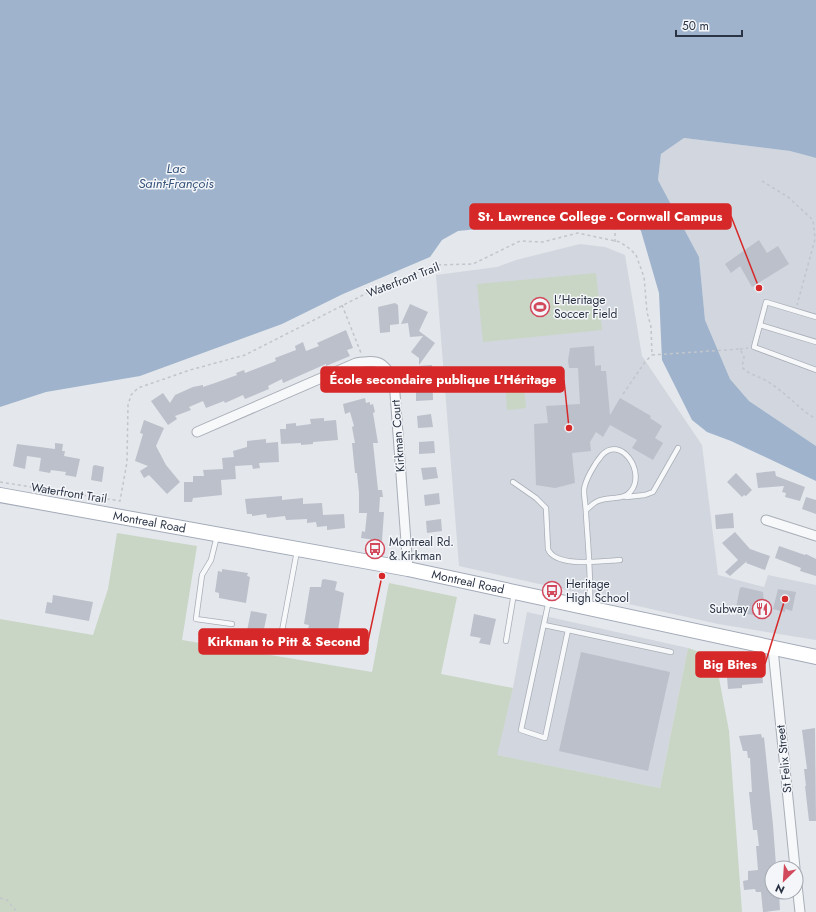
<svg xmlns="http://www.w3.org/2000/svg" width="816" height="912" viewBox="0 0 816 912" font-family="Jost,sans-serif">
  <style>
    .built { fill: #d2d6de }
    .green { fill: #c9d6c5 }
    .water { fill: #9fb4cc }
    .building { fill: #bbc0ca }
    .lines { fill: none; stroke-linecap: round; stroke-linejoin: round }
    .lane-casing { stroke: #a9aeb7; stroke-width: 6 }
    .street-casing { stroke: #a9aeb7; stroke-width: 11 }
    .primary-casing { stroke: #a3abb8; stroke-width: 16 }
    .path { stroke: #c2c5cb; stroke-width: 1.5; stroke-dasharray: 3 3; stroke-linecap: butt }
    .lane { stroke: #f7f8fa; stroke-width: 4.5 }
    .street { stroke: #f7f8fa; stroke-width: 9 }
    .primary { stroke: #fff; stroke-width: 14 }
    .labels { text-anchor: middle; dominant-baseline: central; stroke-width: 3; stroke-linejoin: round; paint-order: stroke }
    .street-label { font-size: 12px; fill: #2b3445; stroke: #f4f6f9 }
    .poi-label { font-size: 12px; fill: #2b3445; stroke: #f4f6f9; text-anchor: start }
    .water-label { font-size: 13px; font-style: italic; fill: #34527a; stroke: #f4f6f9 }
    .leader { fill: none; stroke: #d62828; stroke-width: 1.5 }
    .callout-dot { fill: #d62828; stroke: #f4f6f9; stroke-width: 1.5 }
    .callout { fill: #d62828; stroke: #d62828; stroke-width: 1.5 }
    .callout-label { font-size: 13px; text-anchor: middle; font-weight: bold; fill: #fff }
  </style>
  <rect width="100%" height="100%" fill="#e4e7ec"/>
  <path class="built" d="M684,138L790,151L816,158V446L749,401L730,379L705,320L699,257L658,180L661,154Z
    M580,244L605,247L625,255L642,356L702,445L718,575L764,587L768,575L816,585V640L718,624L459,566L436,275L497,267L516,260Z
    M527,612L688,648L660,788L496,755L513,688Z"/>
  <path class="green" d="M596,273L602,330L483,342L477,284Z
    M523,376L526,408L507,410L505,377Z
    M117,533L197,546L182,640L372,672L389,583L457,597L441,674L513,688L497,755L660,788L688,648L715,657L729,731L742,912H0V619L93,635L108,589Z"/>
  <path class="water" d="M0,0H816V158L790,151L684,138L661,154L658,180L699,257L705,320L730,379L749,401L816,446V481L731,441L707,432L692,420L662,360L659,293L641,231L632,217L608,204L478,229L458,231L442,240L430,257L343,294L282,324L140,376L46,392L0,407Z"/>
  <path class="building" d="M759,240L767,253L778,246L789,264L752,287L740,266L731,273L725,264Z
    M395,303L398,305L399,324L390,325V332L380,333L378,307Z
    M410,304L428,312L419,331L435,343L419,365V358L411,352L423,336L410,337L408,323L401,324Z
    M346,330L353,348L347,350L350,356L326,366V364L283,383L282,379L268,386L269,389L245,399L243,395L225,403L224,401L206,408L203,401L189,407L191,410L175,416L177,419L168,425L151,401L163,393L170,403L175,395L193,387L203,385V387L215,383L237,375L236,373L244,370L245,373L276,361L275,358L296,350L295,346L303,342L306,351L319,346L317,343Z
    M594,346L595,366L601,365V371H606L610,415L620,398L651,416L650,418L662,426L655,438L663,443L653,460L632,448L637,440L610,425L603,437L596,432L590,442L591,451L572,453L575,483L555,488L536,485L534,424L548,423L546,406L580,404L578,368H569L568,360L570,348Z
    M432,365L433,400L416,401V375L420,374L419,366Z
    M365,398L366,403L370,402V405L373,404L375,412L373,413L378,443H373L378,490H382L383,497H380L379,512H384L382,541L361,538L362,531L365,532L367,513H359V493L357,473H355L352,443H355L352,427L354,426L350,412L345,414L343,404Z
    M431,414L433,427L418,428L417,416Z
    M324,418V421L336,420L338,440L313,442V444L301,445V443L281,444L280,429H286V424L296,423V426L311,424L310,419Z
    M144,420L164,428L156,446L166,465L180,482L167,494L149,475L144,478L140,471L148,466L135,461L143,434L140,433Z
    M266,439V443L278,442L279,462L259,463L260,468L253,469L252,465L235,466L236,479L221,480L222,495L193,498L192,502H184V482H193V476H204L203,470L223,469L222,458L234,457L233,451L247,447V441Z
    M434,441L435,453L419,454V442Z
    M55,443L63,444L62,451H65L64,456L80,459L76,477L65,475L66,472L51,470L50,473L39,471L41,458L27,456L25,469L13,466L17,444L55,449Z
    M95,465L104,467L102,482L91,480L93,466Z
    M436,467L438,478L423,480L421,468Z
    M775,471L776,476L805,487L800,501L785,497L786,493L782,492L784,486L758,488L756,473Z
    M736,473L752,490L746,496L744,495L742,497L727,482Z
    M439,493L440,504L425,506L424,495Z
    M282,496V500L303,498V504L322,503L323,515L344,514L345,528L327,530V526L317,527L316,522L307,523V519L286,520L285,516L267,518L266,514L252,516V514H247L245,499Z
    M806,497L816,500V514L802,509Z
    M733,513L734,528L716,529L715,515Z
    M441,519L442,531L427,533L426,521Z
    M735,532L750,549L770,556L765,570L746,563L747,561L730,576L725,572L738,560L722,543Z
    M779,546L805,555L806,554L816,559V576L800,571L801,568L775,558Z
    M222,569L248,573L247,576L250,577L246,603L219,598V593L215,592L218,571L222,572Z
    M324,579L335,581L337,582L335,590L344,593L338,630L333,629L332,633L313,631L308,629L309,625L304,624L310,587H321L322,580Z
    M742,587L763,592L765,617L735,612L740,588Z
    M778,589L796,592L792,611L785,609V612L773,609Z
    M53,595L93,602L89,621L45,613L47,602L52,603Z
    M251,611L267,614L262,639L246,636Z
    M474,614L496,619L490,645L479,643L481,638L470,636Z
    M581,652L670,672L648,771L559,751Z
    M739,661L761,665L763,683L742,685V688L728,689L726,665H730V662Z
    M815,728L816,821H809L805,786H806L804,769H807L802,730Z
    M761,734L762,738L764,737L773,825L776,865L774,868H772V892L779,893L780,910L765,912H763L761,892H756L755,889L744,890L743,881L748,880V871L758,870L756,846H759L757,830H753L749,792H752L750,758H748L747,751H743L739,736Z"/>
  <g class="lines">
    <defs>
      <path id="lane" d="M816,317L766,302L754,347L816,370
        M760,325L816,342
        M513,482L536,498L546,508L548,549C555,568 603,561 620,560
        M626,497L645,495L653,492L678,448
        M586,510C590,507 593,503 598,501C608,496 624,501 631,491C646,472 621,435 602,455C595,463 585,480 584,490C584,498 586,507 586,514C588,545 591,575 590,606
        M217,536L211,560L202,575L196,619L232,624
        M297,551L282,631L332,638
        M544,625L568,630L545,738L521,730L549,600
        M568,630L671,652
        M506,641L514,593"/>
      <path id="street" d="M197,432L356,363C378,360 383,360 394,380L408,569
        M766,520L816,536
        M773,649L795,868
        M796,876L800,912"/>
      <g id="primary">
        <path id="s1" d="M0,495L408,569L816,657"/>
      </g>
    </defs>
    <use href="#lane" class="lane-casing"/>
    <use href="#street" class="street-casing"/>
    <use href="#primary" class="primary-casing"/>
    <path class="path" d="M762,181L788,197L813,220L815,239L797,305
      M615,242V227L624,212
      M342,305L361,353
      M740,349L748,348
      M652,355L740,349L744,357L742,367C747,373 754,375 761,378C782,388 796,407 816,419
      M623,394L645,362L652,355
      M0,482L120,501L127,462L128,405L131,395L138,388L190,370L245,355L373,290L436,265L473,264L520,241L543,242L578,233L620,242L630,249L636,255L644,277L647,312L651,327L652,355
      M0,898L7,900L17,912"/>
    <use href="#lane" class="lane"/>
    <use href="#street" class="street"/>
    <use href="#primary" class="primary"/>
  </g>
  <defs>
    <symbol id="stadium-ring" viewBox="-11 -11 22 22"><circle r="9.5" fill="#f4f6f9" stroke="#d1495b" stroke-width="1.5"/><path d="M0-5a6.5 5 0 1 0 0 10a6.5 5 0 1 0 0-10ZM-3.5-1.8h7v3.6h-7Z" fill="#d1495b"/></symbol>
    <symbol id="bus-ring" viewBox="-11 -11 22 22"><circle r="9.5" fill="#f4f6f9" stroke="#d1495b" stroke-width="1.5"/><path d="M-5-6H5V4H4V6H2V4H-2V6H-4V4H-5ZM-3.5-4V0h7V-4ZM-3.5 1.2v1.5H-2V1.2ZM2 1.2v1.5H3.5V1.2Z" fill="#d1495b"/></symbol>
    <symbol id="restaurant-ring" viewBox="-11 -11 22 22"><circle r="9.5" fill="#f4f6f9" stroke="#d1495b" stroke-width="1.5"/><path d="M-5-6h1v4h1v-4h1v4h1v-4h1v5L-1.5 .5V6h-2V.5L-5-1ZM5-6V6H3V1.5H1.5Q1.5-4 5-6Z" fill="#d1495b"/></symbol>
  </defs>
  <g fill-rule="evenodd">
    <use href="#stadium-ring" x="529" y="296" width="22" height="22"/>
    <use href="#bus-ring" x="364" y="538" width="22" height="22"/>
    <use href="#bus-ring" x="541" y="580" width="22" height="22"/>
    <use href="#restaurant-ring" x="751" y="598" width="22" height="22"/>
  </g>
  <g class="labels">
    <g class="street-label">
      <text transform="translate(403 280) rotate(-21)">Waterfront Trail</text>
      <text transform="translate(398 436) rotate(-94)">Kirkman Court</text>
      <text transform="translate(69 493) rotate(9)">Waterfront Trail</text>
      <text stroke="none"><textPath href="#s1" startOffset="152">Montreal Road</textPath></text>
      <text stroke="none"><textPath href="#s1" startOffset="476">Montreal Road</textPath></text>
      <text transform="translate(784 759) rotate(-96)">St Felix Street</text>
    </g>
    <g class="poi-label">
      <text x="554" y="300">L'Heritage<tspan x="554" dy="14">Soccer Field</tspan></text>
      <text x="389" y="542">Montreal Rd.<tspan x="389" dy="14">&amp; Kirkman</tspan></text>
      <text x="566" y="584">Heritage<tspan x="566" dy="14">High School</tspan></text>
      <text x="748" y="609" text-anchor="end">Subway</text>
    </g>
    <g class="water-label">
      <text x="176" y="168">Lac<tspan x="176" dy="15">Saint-François</tspan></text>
    </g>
  </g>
  <path class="leader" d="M759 288L731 216M569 428L564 380M382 576L368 641M785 599L765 664"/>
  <g class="callout-dot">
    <circle cx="759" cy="288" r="4"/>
    <circle cx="569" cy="428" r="4"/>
    <circle cx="382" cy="576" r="4"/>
    <circle cx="785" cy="599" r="4"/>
  </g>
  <g class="callout">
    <rect x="470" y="204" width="261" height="25" rx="4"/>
    <rect x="321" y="367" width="243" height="25" rx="4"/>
    <rect x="199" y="629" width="169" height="25" rx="4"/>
    <rect x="696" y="652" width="69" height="25" rx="4"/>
  </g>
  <g class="callout-label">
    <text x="600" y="221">St. Lawrence College - Cornwall Campus</text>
    <text x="443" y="384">École secondaire publique L'Héritage</text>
    <text x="284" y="646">Kirkman to Pitt &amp; Second</text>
    <text x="730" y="669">Big Bites</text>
  </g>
  <g transform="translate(784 880) rotate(205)"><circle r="19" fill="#f4f6f9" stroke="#a4a8b1"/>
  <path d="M0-3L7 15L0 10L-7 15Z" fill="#d1495b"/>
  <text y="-6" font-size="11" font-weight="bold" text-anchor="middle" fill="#2b3445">N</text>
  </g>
  <path d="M676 30v6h66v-6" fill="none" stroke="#2b3445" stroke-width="2"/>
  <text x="682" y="30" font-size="12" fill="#2b3445" stroke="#f4f6f9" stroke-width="3" paint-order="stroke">50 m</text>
</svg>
